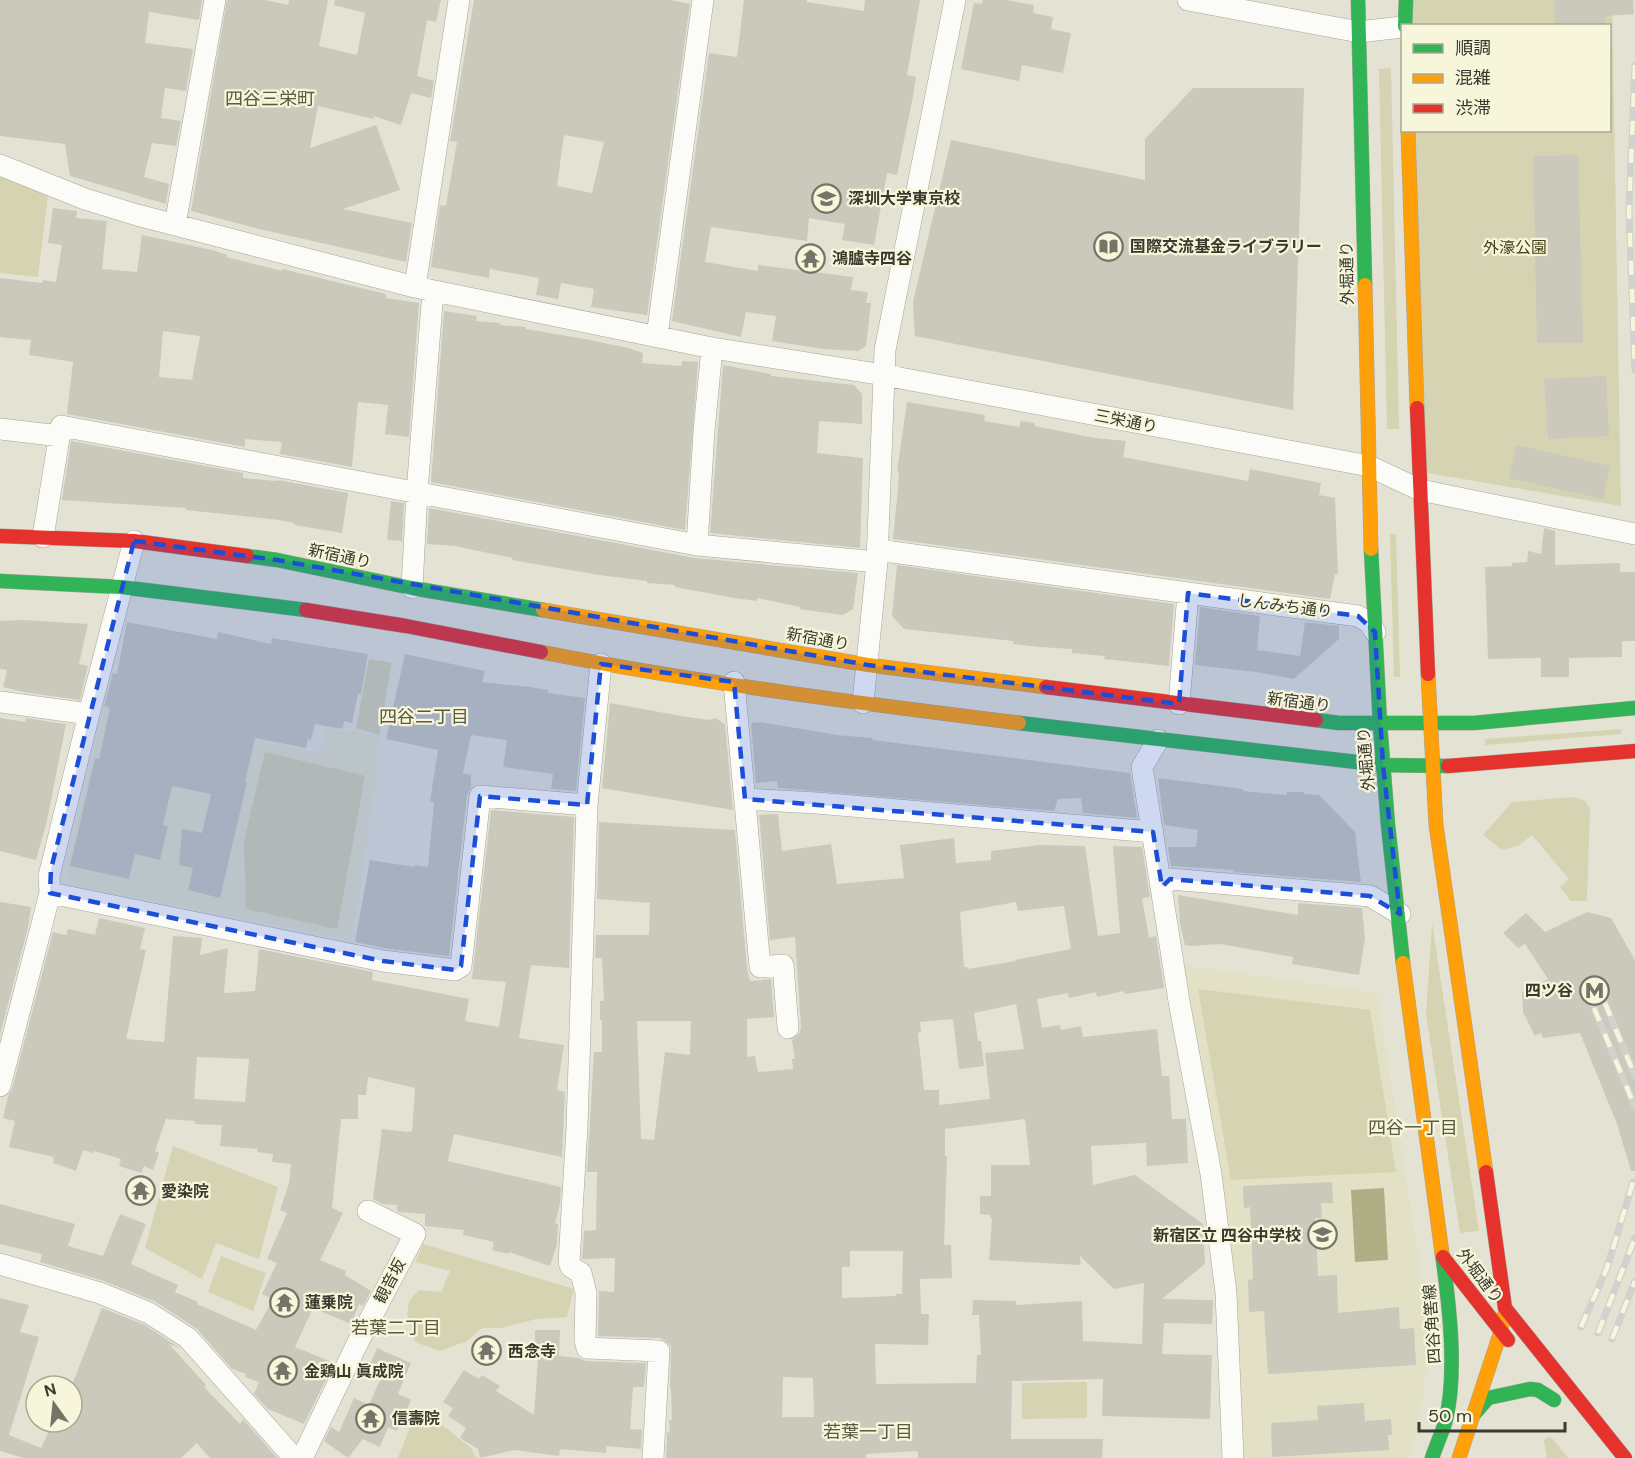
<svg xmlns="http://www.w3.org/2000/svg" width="1635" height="1458" viewBox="0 0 1635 1458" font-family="'DM Sans','Noto Sans JP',sans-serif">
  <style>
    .built { fill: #e2e1c6 }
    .green { fill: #d5d3b1 }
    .water { fill: #b0ae85 }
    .building { fill: #cac9bc; fill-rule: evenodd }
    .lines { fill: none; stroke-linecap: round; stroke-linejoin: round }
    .street-casing { stroke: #a6a599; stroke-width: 22 }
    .fast-casing { stroke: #a6a599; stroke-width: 15 }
    .slow-casing { stroke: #a6a599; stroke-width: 15 }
    .jam-casing { stroke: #a6a599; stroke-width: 15 }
    .street { stroke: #fbfbf8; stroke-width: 21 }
    .fast { stroke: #30b455; stroke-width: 14 }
    .slow { stroke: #ff9f0a; stroke-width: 14 }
    .jam { stroke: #e5322d; stroke-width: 14 }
    .rail-casing { stroke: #d1d1cd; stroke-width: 7 }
    .rail { stroke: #f7f6da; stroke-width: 4.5; stroke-dasharray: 14; stroke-linecap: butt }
    .marked { fill: #1d4ed8; fill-opacity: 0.2; stroke: #1d4ed8; stroke-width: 4.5; stroke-dasharray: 12 8; stroke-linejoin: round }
    .labels { text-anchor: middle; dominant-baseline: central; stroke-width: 4.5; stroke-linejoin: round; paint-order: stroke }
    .poi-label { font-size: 16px; font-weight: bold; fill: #3a392f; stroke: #f7f6da; text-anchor: start }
    .park-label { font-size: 16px; fill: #444117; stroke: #f7f6da }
    .street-label { font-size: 16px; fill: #3a392f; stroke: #f7f6da }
    .neighbourhood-label { font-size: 18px; fill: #5a5941; stroke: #f7f6da }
  </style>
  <rect width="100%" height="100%" fill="#e4e3d3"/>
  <path class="built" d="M104,707L321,754L326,728L379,736L374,769L377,771L356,916L349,939L74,885L66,873Z
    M1184,965L1377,993L1422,1280L1427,1333V1368L1418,1428L1408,1458H1243L1224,1191Z"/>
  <path class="green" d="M1406,0H1612L1621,506L1422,472L1409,131L1610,130V26H1405Z
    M1391,68L1399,429H1387L1379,69Z
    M0,175L48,195L38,277L0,273Z
    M1390,534H1396L1400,677H1394Z
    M369,659L392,663L379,735L356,728Z
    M1621,729V734L1485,745V739Z
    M265,752L365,776L337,929L246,909L244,841Z
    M1574,797L1585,801L1590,808L1587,901H1571L1560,887L1569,879L1532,835L1518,846L1502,850L1483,835L1512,802Z
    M1432,923L1479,1231L1460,1233L1426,1014Z
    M1198,989L1370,1010L1396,1172L1231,1180Z
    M173,1146L278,1187L259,1259L216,1243L202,1279L145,1248Z
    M423,1244L574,1289L567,1317L536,1319L501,1328H482L467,1341L440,1351L415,1342L407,1314L409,1301L419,1290L441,1292L450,1271L415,1262Z
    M221,1256L266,1273L253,1311L208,1292Z
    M1087,1382V1418L1022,1419V1383Z
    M419,1423L442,1425L471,1448L476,1458H398L410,1427Z
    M1547,1437L1552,1438L1568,1458H1547L1544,1440Z"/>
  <path class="water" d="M1384,1188L1388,1260L1355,1262L1351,1190Z"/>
  <path class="building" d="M0,0H202L199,20L149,12L145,43L193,49L186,91L165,88L161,118L181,121L176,146L152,143L144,177L169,184L166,204L70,176L65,144L0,136Z
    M227,0H265L288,5L289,0H328L319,46L357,55L365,13L334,5L335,0H441L436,22L427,20L417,76L434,81L431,98L411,93L401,125L373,116L374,119L318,106L310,148L376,125L400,190L343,209L412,223L406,262L259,229L191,211Z
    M474,0H670L690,4L647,315L591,307L594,289L561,283L558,299L536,295L539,278L490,269L489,278L431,267L440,205L446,206L457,142L450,141ZM564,135L604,142L592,193L557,186Z
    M744,0H807V2L864,11L865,0H920L907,75L916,77L913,96L897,175L887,173L874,245L842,240L845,224L809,218L807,241L711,227L705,262L758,271V265L853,277L851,290L868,292L866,303H871L866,346L858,351L823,349L772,341L776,316L746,312L741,337L672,321L709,53L737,57Z
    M983,0H1006L1034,5L1033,13L1053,17L1051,29L1071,33L1063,73L1022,65L1019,81L961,69L974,3L982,4Z
    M1554,0H1633L1634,14L1605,16V26H1555Z
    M1193,88H1304L1293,410L915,336L913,302L951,140L1145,180V139Z
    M1578,155L1583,343H1537L1533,156Z
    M53,208L77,211L76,218L107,221L102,269L137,272L142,235L212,250L227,255L226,257L282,271V269L386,294V298L419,303L409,437L385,434L388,405L358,402L352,467L280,454L282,442L245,439V447L67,414L73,362L29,355L31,340L0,337V278L42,283L43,280L56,282L62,245L48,243ZM163,331L200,336L192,380L159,377Z
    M444,311L477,316L476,321L500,323L499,325L526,327V329L585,339L628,348L643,353L642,363L681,366L682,361L698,362L685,530L431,482Z
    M723,365L771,374V376L854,385L862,394V424L819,421L817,453L863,458L860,548L710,533Z
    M1606,376L1609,436L1548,439L1544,379Z
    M907,402L985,415L984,421L1019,427L1021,421L1035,423V426L1095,438L1126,441L1123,457L1248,481L1250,469L1321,483L1319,495L1335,498L1338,574H1335L1330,599L893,539L898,488L899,472L897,471Z
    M71,441L243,473V478L277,481L278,480L348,493L342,533L294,525V523L279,520L186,510V508L62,500Z
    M1516,445L1610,466L1603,499L1509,478Z
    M391,501L404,503L402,541L387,540Z
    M429,508L695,558L858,573L853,609L843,615L799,609L800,607L757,598V601L734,598L675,587V585L647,583V581L599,575L512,560L513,558L455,546L427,544Z
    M1544,528L1555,531V565L1620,563V572H1635V641H1622V657L1569,658V677H1541V658L1488,659L1485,567L1512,566V563L1527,562L1528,551L1541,554Z
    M897,565L1174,604L1169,666L1104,659L1105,656L1072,653V649L1039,647L1013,644V641L904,629L892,616Z
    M1200,607L1260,616L1257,650L1300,656L1305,622L1339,626V639L1294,679L1256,672L1195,665Z
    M23,620L88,624L79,664L88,666L80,700L23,692L3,687L7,670L0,669V621Z
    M127,622L217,639L218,632L271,644L272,638L368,654L361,694H358L352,723L344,721L343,729L315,724L311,740L308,739L306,748L255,738L245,782H247L220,898L188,890L193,868L179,865L182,829L202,833L211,794L172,786L163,825L168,826L160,860L135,854L129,879L70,866L95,758L99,759L110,708L104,706L113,673L117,674Z
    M405,654L485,671L482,682L530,687L548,690V693L585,698L576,791L551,789L553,774L503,767L507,740L471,735L463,773L471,775V787L467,795L449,956L389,949L355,942L370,860L414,867L415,865L428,867L434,802L430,801L438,750L386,739Z
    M610,703L687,717L710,720L715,718L725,724L733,810L602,788Z
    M0,718L25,722L26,718L66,724L47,821L36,860L0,851Z
    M760,722L837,735L872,738L873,740L1130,773L1137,818L1083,813L1081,798L1058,799L1054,811L778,788L777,781L756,783L751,723Z
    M1158,778L1243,789V791L1287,795V792H1304V794L1319,795L1355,832L1361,882L1233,872L1234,870L1171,866L1168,847H1196L1198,830L1164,825Z
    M491,810L574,817L569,968L531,965L519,1038L564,1045L557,1090L565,1092L562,1157L454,1134L448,1161L561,1187L560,1203L555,1223L558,1224L557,1244L550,1266L509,1252V1254L492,1250L494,1242L463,1235L464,1230L425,1226V1214L399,1212L397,1211V1205L383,1204L373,1199L382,1129L407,1132L412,1131L415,1088L368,1077L366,1095H358V1119H341L332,1208L343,1213L320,1260L346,1271L345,1275L371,1291L363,1306L359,1304L351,1324L313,1308L295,1347L334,1363L304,1424L268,1409L254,1394L259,1382L245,1377L246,1374L232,1369L197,1329L156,1302L104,1281L40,1262L42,1254L0,1244V1204L75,1224L68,1246L103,1256L120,1214L146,1224L131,1264L178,1285L175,1292L198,1302L197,1304L256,1330L273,1299L262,1294L277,1263L267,1259L287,1213L280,1210L289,1183L291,1164L272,1162L273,1154L257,1152L258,1149L220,1146L222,1125L195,1124V1121L166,1119L155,1151L159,1153L153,1170L144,1166L141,1173L119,1166L121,1159L94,1151L93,1153L83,1150L76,1171L53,1163L54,1157L9,1147L15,1121L3,1118L8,1096L12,1089L53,932L66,935L68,929L95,935L99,918L145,928L140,949L146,950L126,1039L164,1042L173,936L202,938L200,955L228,948L224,993L255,991L259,949L373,972L372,980L469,999L465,1021L499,1027L506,982L472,979ZM197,1057L249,1059L245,1102L194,1099Z
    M778,814L782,851L831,844L837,884L904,878L900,845L954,838L956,863L991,860V851L1039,845L1085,846L1098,936L1120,933L1113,846L1142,847L1150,897L1142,898L1149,938L1156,936L1164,988L1125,994L1124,991L1097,997L1096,992L1069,998L1068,993L1037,999L1042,1028L1060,1025L1061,1030L1081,1026L1083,1037L1157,1029L1162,1076H1169L1172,1119H1186L1188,1163L1147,1166L1146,1143L1091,1146L1093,1185L1135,1175L1203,1224L1205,1264L1162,1299L1213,1300L1212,1324L1164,1323L1162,1354L1212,1355L1210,1419L1102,1416L1103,1379L1012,1381L1011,1439H1103L1102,1458H918V1452L915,1451L866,1454V1458H666L667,1432L670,1433L669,1420H672L671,1388H670L671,1346L666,1341L660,1338L598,1336L599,1291L614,1292L615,1258L582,1259L584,1231L596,1230L597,1172H587L594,1052H602V1020H600V1001H604L602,958H595L596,935H649L650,903L597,899L599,822L735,830L747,968L750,981L771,979L774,1017L747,1019V1057L755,1056L758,1072L793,1069L792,1059H795L792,1040L799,1034L801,1028L795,937L770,940L759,815ZM1016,902L1018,911L1064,906L1071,949L1015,960L1016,961L967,969V967H964L960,912ZM1016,1004L1024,1049L985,1053L990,1099L939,1105V1090H924L918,1033L921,1032L920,1022L953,1019L959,1069L984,1066L981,1041H978L974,1013ZM637,1021H691L690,1055L665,1052L654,1140L641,1139ZM1025,1119L1030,1165H991V1196H980V1214L990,1215V1218H992L989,1260L1081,1265L1080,1256L1114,1289L1144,1283L1142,1344L1083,1341L1082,1301L1016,1305V1301L973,1300L972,1315H979L981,1355H977L976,1383L876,1384L875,1344L928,1345L929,1314H921L920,1279L952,1278L951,1245H944L947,1156H945V1129ZM850,1251H903L902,1294H896V1296L842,1298V1267H850ZM783,1377L813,1378L814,1417H782Z
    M1178,895L1298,915V903L1362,908L1365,939L1359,975L1292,964L1293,957L1220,944L1191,946L1185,945L1180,924Z
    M0,902L31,907L28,927L0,1035Z
    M1587,912L1611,918L1635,960V1171H1631L1617,1124L1580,1033L1543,1038L1541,1033L1535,1036L1523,1012L1522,992L1548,979L1525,944L1518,948L1503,933L1526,913L1545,932Z
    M1332,1182L1333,1203H1321L1322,1218H1315L1318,1276L1337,1275L1338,1313L1399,1307L1400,1329L1414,1328L1416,1365L1268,1374L1264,1311L1249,1312L1248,1280L1253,1279L1250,1207L1244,1208L1243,1186Z
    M0,1298L29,1305L20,1332L39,1337L9,1435L41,1448L53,1422H72V1385L102,1308L143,1324L180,1348L169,1344L206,1385L204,1387L240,1424L243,1419L277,1458H210L197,1443L181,1458H24L0,1451Z
    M535,1330H560L559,1356L579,1358L586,1361L646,1363L644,1387H633L630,1429L642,1430L641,1449L606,1446V1453L560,1449L559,1456L514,1450L480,1458L478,1449L460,1438L466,1428L448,1416L453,1408L443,1402L464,1370L479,1379L482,1375L500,1386L496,1391L534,1415L539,1344H535Z
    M377,1348L411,1363L398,1394L411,1400L397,1431L388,1427L380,1447L363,1439L348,1458L324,1441L331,1427L339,1432L354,1398L369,1405L382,1375L368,1369Z
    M1364,1403L1365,1421L1391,1419L1392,1435H1388L1389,1450L1272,1457L1271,1423L1318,1420L1317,1406Z"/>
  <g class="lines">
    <defs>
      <path id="street" d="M1188,0L1359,32L1402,27
        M0,165L85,199L137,215L415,287L712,348L884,375L1369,466L1420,490L1635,534
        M175,225L215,0
        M415,287L459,0
        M657,336L703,0
        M0,429L60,436
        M43,537L61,426L697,545L877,562
        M697,545L704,431L712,348
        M878,550L1188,593L1179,704
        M412,588L417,492L433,291
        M1188,593L1358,616L1370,623L1375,632
        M734,682L760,967L783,965L788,1028
        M0,702L89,714
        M863,703L877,562L885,350L955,0
        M1158,740L1142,767L1179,1001L1211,1174L1226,1293L1233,1458
        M745,799L817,803L1153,832
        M587,805L577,1127L569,1262L571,1267L581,1273L586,1293L585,1340L587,1348L659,1351L653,1458
        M1162,887L1170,879L1370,896L1400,914
        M50,893L383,961L455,970L461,966L480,796L587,805L601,664
        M0,1086L50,893L49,876L89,714L134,541
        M0,1264L100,1293L149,1313L188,1338L294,1458
        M302,1458L357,1344L415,1234L368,1211"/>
      <path id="fast" d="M1358,0L1365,285
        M1405,26L1406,0
        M1371,549L1380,724L1388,825L1403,963
        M247,556L277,560L412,588L543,610
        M0,581L121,587L306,610
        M1316,720L1339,723H1474L1635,708
        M1019,723L1383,765L1448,766
        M1475,1413L1488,1398L1530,1389L1538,1390L1554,1400
        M1432,1458C1436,1446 1441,1435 1445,1423C1458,1374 1449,1303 1442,1253"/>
      <path id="slow" d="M1408,130L1417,408
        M1365,285L1371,549
        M543,610L868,665L1046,687
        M541,652C699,683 859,703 1019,723
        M1428,674L1436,825L1486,1172
        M1403,963L1442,1253
        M1459,1458L1501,1331L1503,1317"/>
      <path id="jam" d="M1417,408L1428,674
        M0,536L134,541L247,556
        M306,610L406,626L541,652
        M1046,687L1316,720
        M1448,766L1635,751
        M1486,1172L1505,1308L1625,1458
        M1443,1257L1508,1340"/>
    </defs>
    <use href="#street" class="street-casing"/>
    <use href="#fast" class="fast-casing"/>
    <use href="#slow" class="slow-casing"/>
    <use href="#jam" class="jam-casing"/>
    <use href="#street" class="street"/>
    <use href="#fast" class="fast"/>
    <use href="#slow" class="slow"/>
    <use href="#jam" class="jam"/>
    <defs>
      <path id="rail" d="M1635,65L1629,210L1635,370
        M1605,1003L1635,1076
        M1594,1008L1635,1107
        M1581,1327L1607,1268L1633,1182
        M1598,1333L1635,1238
        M1612,1339L1635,1281"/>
    </defs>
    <use href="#rail" class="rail-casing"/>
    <use href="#rail" class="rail"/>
  </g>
  <path class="marked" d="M134,541L277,560L868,665L1179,704L1188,593L1358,616L1375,632L1383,765L1400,914L1370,896L1170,879L1162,887L1153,832L745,799L734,682L601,664L587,805L480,796L461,966L455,970L383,961L50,893L51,869Z"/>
  <defs>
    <symbol id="university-ring" viewBox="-11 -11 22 22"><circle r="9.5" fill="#f7f6da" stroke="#767468" stroke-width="1.5"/><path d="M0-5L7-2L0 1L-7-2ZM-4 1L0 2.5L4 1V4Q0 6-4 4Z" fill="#767468"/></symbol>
    <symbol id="library-ring" viewBox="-11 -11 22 22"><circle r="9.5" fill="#f7f6da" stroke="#767468" stroke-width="1.5"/><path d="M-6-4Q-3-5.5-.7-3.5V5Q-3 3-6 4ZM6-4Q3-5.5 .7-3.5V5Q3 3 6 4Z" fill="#767468"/></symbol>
    <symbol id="temple-ring" viewBox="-11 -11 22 22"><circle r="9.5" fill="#f7f6da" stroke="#767468" stroke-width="1.5"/><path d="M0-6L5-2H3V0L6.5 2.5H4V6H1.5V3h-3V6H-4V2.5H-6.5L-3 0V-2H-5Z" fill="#767468"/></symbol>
    <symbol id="metro-ring" viewBox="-11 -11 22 22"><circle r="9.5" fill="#f7f6da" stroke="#767468" stroke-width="1.5"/><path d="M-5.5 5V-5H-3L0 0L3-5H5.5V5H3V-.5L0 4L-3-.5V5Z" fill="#767468"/></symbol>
    <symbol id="school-ring" viewBox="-11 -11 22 22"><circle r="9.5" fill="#f7f6da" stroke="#767468" stroke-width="1.5"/><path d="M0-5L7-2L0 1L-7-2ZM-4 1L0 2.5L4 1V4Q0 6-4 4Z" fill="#767468"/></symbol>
  </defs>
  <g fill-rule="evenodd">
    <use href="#university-ring" x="810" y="182" width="33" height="33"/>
    <use href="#library-ring" x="1092" y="230" width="33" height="33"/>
    <use href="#temple-ring" x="794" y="242" width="33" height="33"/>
    <use href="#metro-ring" x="1578" y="974" width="33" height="33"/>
    <use href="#temple-ring" x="124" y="1174" width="33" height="33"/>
    <use href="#school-ring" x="1306" y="1218" width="33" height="33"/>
    <use href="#temple-ring" x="268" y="1286" width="33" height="33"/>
    <use href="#temple-ring" x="470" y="1334" width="33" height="33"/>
    <use href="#temple-ring" x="266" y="1354" width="33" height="33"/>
    <use href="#temple-ring" x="354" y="1402" width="33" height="33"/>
  </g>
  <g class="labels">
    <g class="poi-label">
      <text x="848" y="198">深圳大学東京校</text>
      <text x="1130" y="246">国際交流基金ライブラリー</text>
      <text x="832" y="258">鴻臚寺四谷</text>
      <text x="1573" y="990" text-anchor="end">四ツ谷</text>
      <text x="161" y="1191">愛染院</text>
      <text x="1301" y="1235" text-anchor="end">新宿区立 四谷中学校</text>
      <text x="305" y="1302">蓮乗院</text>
      <text x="508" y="1351">西念寺</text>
      <text x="304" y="1371">金鶏山 眞成院</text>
      <text x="392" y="1418">信壽院</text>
    </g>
    <g class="park-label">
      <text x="1515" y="247">外濠公園</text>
    </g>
    <g class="street-label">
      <text transform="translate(1347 273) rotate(-91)">外堀通り</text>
      <text transform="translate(1126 421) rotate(11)">三栄通り</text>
      <text transform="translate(340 556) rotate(12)">新宿通り</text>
      <text transform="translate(1285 606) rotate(7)">しんみち通り</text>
      <text transform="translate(818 639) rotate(10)">新宿通り</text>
      <text transform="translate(1299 702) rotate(7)">新宿通り</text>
      <text transform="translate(1366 759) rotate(-95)">外堀通り</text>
      <text transform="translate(1480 1276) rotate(53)">外堀通り</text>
      <text transform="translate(390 1281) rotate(-62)">観音坂</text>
      <text transform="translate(1432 1324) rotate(-94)">四谷角筈線</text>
    </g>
    <g class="neighbourhood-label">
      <text x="270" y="99">四谷三栄町</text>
      <text x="424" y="717">四谷二丁目</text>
      <text x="1413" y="1128">四谷一丁目</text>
      <text x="396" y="1328">若葉二丁目</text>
      <text x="868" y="1432">若葉一丁目</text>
    </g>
  </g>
  <rect x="1401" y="24" width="210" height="108" fill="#f7f6da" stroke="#abaa96" stroke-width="1.5"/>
  <rect x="1413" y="44" width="30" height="9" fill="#30b455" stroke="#abaa96" stroke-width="1.5"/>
  <text x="1455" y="54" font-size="18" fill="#3a392f">順調</text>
  <rect x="1413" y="74" width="30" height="9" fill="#ff9f0a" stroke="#abaa96" stroke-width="1.5"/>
  <text x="1455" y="84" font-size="18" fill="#3a392f">混雑</text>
  <rect x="1413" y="104" width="30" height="9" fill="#e5322d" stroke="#abaa96" stroke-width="1.5"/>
  <text x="1455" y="114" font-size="18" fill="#3a392f">渋滞</text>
  <g transform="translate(54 1404) rotate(345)"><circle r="28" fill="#f7f6da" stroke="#abaa96" stroke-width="1.5"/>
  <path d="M0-4.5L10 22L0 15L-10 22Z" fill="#767468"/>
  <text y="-9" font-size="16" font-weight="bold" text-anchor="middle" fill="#3a392f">N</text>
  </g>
  <path d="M1419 1422v9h146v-9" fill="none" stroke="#3a392f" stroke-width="3"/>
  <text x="1428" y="1422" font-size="18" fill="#3a392f" stroke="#f7f6da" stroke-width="4.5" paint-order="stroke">50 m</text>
</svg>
